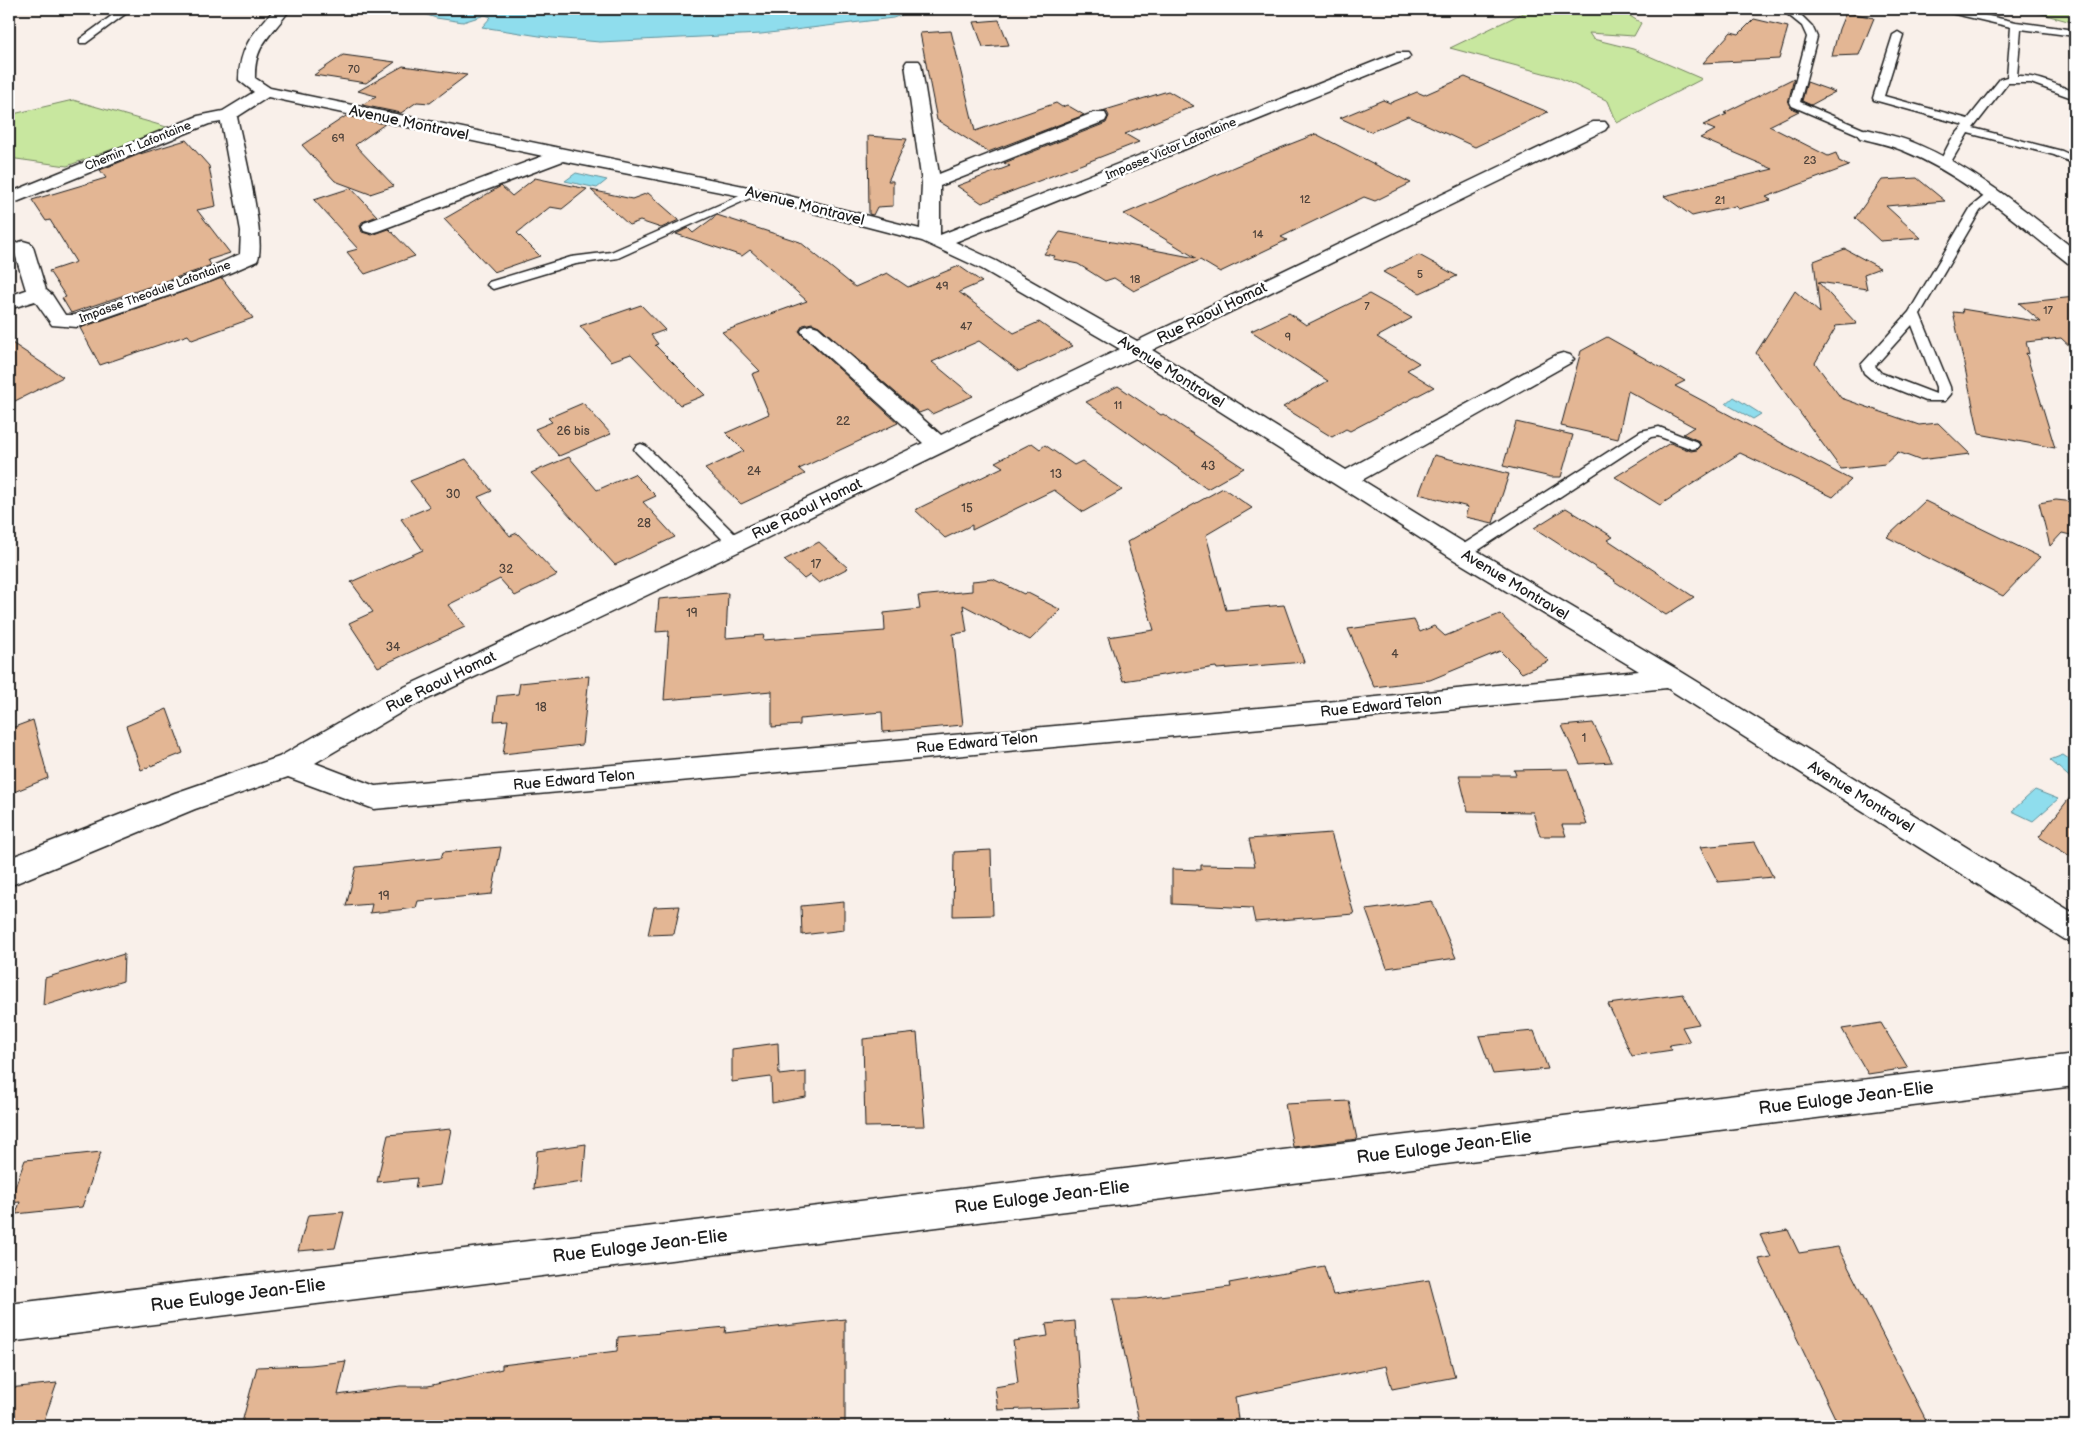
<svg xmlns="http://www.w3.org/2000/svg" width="2084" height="1435" viewBox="0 0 2084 1435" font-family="'Balsamiq Sans',sans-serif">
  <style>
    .green { fill: #c8e79f; stroke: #72825e }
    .water { fill: #8fdded; stroke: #619099 }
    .building { fill: #e3b694; stroke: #1c1c1c }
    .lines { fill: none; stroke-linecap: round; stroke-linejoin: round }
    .service-casing { stroke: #1c1c1c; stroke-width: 3 }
    .minor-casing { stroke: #1c1c1c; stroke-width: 3 }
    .service { fill: #fff; fill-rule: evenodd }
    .minor { fill: #fff; fill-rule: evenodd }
    .labels { text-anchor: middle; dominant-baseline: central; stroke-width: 5; stroke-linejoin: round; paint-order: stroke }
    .far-number-label { font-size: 11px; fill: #4e423a }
    .far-street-label { font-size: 12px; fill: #1c1c1c; stroke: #fff }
    .number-label { font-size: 12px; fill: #4e423a }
    .street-label { font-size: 15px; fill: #1c1c1c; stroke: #fff }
    .near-street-label { font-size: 18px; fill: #1c1c1c; stroke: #fff }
  </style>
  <rect width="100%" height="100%" fill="#f9f0ea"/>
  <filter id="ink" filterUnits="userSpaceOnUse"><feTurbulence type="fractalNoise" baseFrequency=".02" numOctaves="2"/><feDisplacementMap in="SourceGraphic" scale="10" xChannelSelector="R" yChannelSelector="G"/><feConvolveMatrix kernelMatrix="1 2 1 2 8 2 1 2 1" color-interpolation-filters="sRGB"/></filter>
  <g filter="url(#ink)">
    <path class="green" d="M1531,9H1643L1630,16L1641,23L1634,36L1589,33L1593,39L1633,49L1702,79L1617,123L1608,101L1558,77L1450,48Z
      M2024,9H2075V23Z
      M73,100L170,128L67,166L9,158V115Z"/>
    <path class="water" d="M410,9H918L893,18L761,34L600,42L552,38L482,27L491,17L485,15L463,22L436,18Z
      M576,173L607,180L597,188L565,181Z
      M1734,397L1761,414L1753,419L1726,404Z
      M2063,755L2075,763V782L2050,760Z
      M2035,790L2058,799L2033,821L2012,811Z"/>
    <path class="building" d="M1846,12L1874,18L1859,55L1832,56L1839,29Z
      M1754,19L1788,27L1779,59L1703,63L1731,32L1739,34Z
      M999,20L1009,45L983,47L974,22Z
      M951,31L975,131L1056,103L1062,107L1067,105L1084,115L988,152L937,120L920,33Z
      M343,55L395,62L366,83L314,75Z
      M403,66L467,75L430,103L417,102L401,113L362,105L376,96L358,91Z
      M1465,77L1548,112L1475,147L1408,116L1371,132L1340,118L1383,100L1390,103L1417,92L1424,95Z
      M1794,78L1788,103L1791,108L1799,111L1769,126L1828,156L1836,153L1839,161L1849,166L1766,197L1771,200L1738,209L1735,206L1692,216L1664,196L1773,169L1700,138L1715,130L1703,125L1727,114L1724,113Z
      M1807,82L1835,92L1811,105L1802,101Z
      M1168,91L1194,106L1125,134L1139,142L982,203L957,186L1010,166L1004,163L1106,123L1109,116L1107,112L1102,111Z
      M346,116L385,124L355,145L394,186L370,194L335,181L302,145Z
      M1316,134L1411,183L1375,201L1364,197L1281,237L1287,240L1220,272L1200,260L1134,291L1114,278L1105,281L1078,264L1053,259L1055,256L1044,254L1060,232L1196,258L1124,214L1255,158Z
      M868,136L907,139L888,181H893V206L877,207L873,215L869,214Z
      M186,140L209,166L216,206L197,210L230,253L208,260L211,265L196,271L71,313L62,298L66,297L49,271L76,262L50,220L46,221L32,200L106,178L100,170L140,154Z
      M535,178L587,189L562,209L550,207L517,233L540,256L494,272L444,219L501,186L512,196Z
      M1917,178L1945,201L1886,206L1921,238L1880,241L1855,218L1882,180Z
      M351,188L377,216L362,222L360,226L362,232L372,235L389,229L415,256L365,274L347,252L358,249L314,200Z
      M591,190L632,199L648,193L679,220L661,228L640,221L629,225Z
      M717,215L800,242L855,287L887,273L908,287L959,266L982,282L959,292L1014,333L1039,322L1073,346L1019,371L979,341L932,362L973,396L932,414L927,410L919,413L819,326L812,323L803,325L799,331L803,336L898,423L799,469L805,474L741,504L705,469L744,451L726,433L769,414L752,374L760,371L722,332L807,301L750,250L742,256L676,234L688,228L693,233Z
      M1845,249L1880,268L1864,274L1867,289L1818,282L1857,324L1835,326L1836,327L1815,363L1841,398L1919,425L1938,423L1970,454L1919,460L1898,452L1885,464L1841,469L1756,353L1795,291L1820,313L1814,261Z
      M1419,255L1457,276L1420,293L1383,272Z
      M222,278L253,318L192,340L188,335L100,365L80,328Z
      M1369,294L1412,318L1377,337L1419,363L1407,370L1434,387L1350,431L1346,429L1332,437L1283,407L1328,381L1251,331L1289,313L1306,325Z
      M2075,297V351L2061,338L2026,342L2029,354L2026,353L2055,448L1979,434L1953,312L1963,313L1962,309L2041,322L2019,303Z
      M641,305L665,330L651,335L658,344L655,345L705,395L680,405L631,354L611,361L580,326Z
      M1607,337L1685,381L1675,386L1851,480L1833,497L1740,453L1660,505L1615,477L1670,443L1691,451L1697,450L1701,446L1699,441L1683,434L1694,427L1628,391L1618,439L1561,426L1581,351Z
      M9,341L63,377L9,404Z
      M1118,386L1161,415L1163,414L1244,468L1207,489L1086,402Z
      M583,403L611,434L559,456L535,429L552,422L548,418Z
      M1516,422L1573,435L1561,477H1551L1503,466Z
      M1032,443L1040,449L1045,445L1074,465L1082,461L1122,490L1083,512L1054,490L972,530V525L945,538L915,510L1003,467L995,462Z
      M1434,455L1509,474L1493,523L1465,517L1468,507L1419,494Z
      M569,457L597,490L634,474L656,496L643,502L675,537L615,565L531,473Z
      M466,459L492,491L478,497L510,536L517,533L557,575L515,596L500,579L448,605L465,627L378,667L349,623L373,612L351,582L423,550L401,519L430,507L410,481Z
      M1223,488L1252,508L1206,535L1226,610L1284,605L1304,662L1217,669L1216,667L1123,681L1108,637L1154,630L1127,542Z
      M2056,500L2075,502V536L2062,533L2050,546L2039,503Z
      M1925,501L2040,557L2003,596L1887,537Z
      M1566,508L1613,537L1608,540L1694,597L1666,615L1614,581L1615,580L1534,528Z
      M819,542L848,568L819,583L810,575L804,579L784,560Z
      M993,579L1024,594L1026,592L1061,610L1030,640L963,605L967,632L953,634L963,725L883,732L882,712L800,719V725L772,727V691L664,700L669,631L656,632L659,599L728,593L726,638L764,635L763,640L885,631L884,613L920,609L918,596L972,591V581Z
      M1500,614L1549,661L1522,673L1500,651L1430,680L1374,687L1348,629L1414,620L1420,632L1434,626L1445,636Z
      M589,676L582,745L503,754L508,720L494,721L497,696L518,694L520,683Z
      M167,709L183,753L141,770L126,726Z
      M33,720L48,778L9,794V729Z
      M1593,723L1612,762L1580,764L1562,726Z
      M1568,769L1587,825H1562L1566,836H1540L1533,812L1468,811L1459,775H1516L1514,770Z
      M2075,791V859L2039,837Z
      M1331,833L1354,914L1255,922L1252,908L1172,904V869L1201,870V865L1255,866L1249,839Z
      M1755,842L1773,877L1718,882L1700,847Z
      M501,847L492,894L418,901L416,908L370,913L372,904L346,906L356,867L441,858L443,852Z
      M991,850L993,915L953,916L954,852Z
      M1432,901L1456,958L1387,968L1366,910Z
      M844,902V930L802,935L801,906Z
      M680,906L674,934L648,935L654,907Z
      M124,954L123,981L43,1006L45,978Z
      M1683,994L1699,1024L1682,1027L1690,1042L1669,1045L1672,1050L1632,1056L1608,1004Z
      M1881,1023L1908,1068L1868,1074L1842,1029Z
      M1534,1031L1548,1069L1493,1074L1479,1036Z
      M917,1033L925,1126L865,1127L863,1039Z
      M778,1043L779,1075L806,1072V1097L772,1103L771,1077L732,1082V1049Z
      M1349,1101L1357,1139L1293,1147L1285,1104Z
      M451,1129L440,1185L415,1188L417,1178L377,1182L388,1135Z
      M586,1144L583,1182L534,1189L537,1151Z
      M101,1152L82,1207L16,1214L20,1202L9,1203L25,1160Z
      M344,1212L335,1248L298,1251L308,1215Z
      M1788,1230L1799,1253L1838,1247L1929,1426H1852L1850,1421L1837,1422L1759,1259L1771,1257L1760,1235Z
      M1324,1266L1333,1295L1429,1280L1455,1377L1392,1389L1386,1366L1235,1397L1239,1426H1140L1113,1299H1136L1230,1287L1229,1283Z
      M845,1319V1426H241L257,1367L311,1365L346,1361L338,1395L400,1386H428L502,1369V1365L617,1351L618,1337L726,1327L725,1333Z
      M1075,1321L1081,1407L998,1410L995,1387L1018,1383L1013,1341L1048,1336L1046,1324Z
      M57,1383L42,1426H9V1388Z"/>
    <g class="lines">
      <defs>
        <path id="service" d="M121,9H132L86,43H80V39Z
          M1781,9H1792L1802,16L1812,26L1817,37L1800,102L1870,132L1871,134L1870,136H1862L1792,106L1790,102L1807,37L1802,26Z
          M1940,9H1957L2016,22L2075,30V36L2021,29L2017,76C2037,75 2057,85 2075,92V99L2031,83H2008L1973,128L2062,151L2075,157V164L2054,155L1968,133L1948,167H1940L1938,165L1951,140L1964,125L1874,100L1873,98L1893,35L1898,32L1903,35L1884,96L1968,119L2000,79L2007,77L2011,27L1942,11Z
          M753,190L759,193L757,195L618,258L576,264L493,289L487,285L489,282L571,257L611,252Z
          M1992,192L1998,195L1980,211L1920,314L1950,387L1951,394L1945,401H1926L1871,379L1864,373L1861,365L1909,312L1971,207L1988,193ZM1912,325L1936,387V394L1881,373L1875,366Z
          M1659,427L1697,442L1699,445L1697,448L1692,449L1658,436L1651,437L1468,557L1462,558L1456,557L1454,553L1456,549L1641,431Z
          M641,444L646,446L740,539L743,543L740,547L735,548L730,547L636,452L634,449L636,446Z"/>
        <path id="minor" d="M275,9H290C273,35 254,43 255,78L270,88L777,193L920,229L922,183L905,64L907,61H919L921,64L939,174L1093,113H1105L1107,117L1105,121L940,186V235L1396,53H1408L1410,56L1408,59L955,242L996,261L1137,341L1593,122H1605L1608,126L1605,130L1152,350L1346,470L1556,355L1563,353L1570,355L1574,359L1570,363L1362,480L1471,547L1680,671L2075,914V943L2064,939L1667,688L1326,722L374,809L288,777L195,809L9,886V859L12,857L175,793L279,757L385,696L726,537L923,443L804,335L801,331L804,327L811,325L818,327L941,435L1120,349L982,269L922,241L776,203L563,161L378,231L371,233L364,231L362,227L364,223L543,156L268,97L237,117C242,141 268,245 257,261L211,281L84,325L77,327L52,325L35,301L9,309V296L26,290L13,247L16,243L23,241L30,243L33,247L46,290L52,295L65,315H75L197,273L240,254L241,231L221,122L209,124L9,205V193L198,116L223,111L254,92L239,80C239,47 254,32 275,9ZM1136,358L1453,559L1639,671L1326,702L375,786L315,763L405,710L744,549Z
          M1866,129C1883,133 1901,137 1917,144C1976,169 2026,211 2075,250V265L2068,263C2017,223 1965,176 1904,151C1890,145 1875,142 1860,138L1857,134L1860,130Z
          M2075,1054V1086L9,1342V1304Z"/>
      </defs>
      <use href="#service" class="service-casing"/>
      <use href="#minor" class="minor-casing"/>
      <use href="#service" class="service"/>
      <use href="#minor" class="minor"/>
    </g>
  </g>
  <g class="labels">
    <g class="far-number-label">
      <text x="354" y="69">70</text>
      <text x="338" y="138">69</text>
      <text x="1810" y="160">23</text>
      <text x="1305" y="199">12</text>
      <text x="1720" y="200">21</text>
      <text x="1258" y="234">14</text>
      <text x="1420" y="274">5</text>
      <text x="1135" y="279">18</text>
      <text x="942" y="286">49</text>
      <text x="1367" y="306">7</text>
      <text x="2048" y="310">17</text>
      <text x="966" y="326">47</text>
      <text x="1288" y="337">9</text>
      <text x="1118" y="405">11</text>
    </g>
    <g class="far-street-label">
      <text transform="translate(138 146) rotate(-22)">Chemin T. Lafontaine</text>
      <text transform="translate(1171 149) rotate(-23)">Impasse Victor Lafontaine</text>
      <text transform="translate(155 292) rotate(-20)">Impasse Theodule Lafontaine</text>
    </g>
    <g class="number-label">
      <text x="843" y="421">22</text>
      <text x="573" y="431">26 bis</text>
      <text x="1208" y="466">43</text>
      <text x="754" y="471">24</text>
      <text x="1056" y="474">13</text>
      <text x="453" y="494">30</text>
      <text x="967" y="508">15</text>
      <text x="644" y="523">28</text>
      <text x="816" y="564">17</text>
      <text x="506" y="569">32</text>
      <text x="692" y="613">19</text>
      <text x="393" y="647">34</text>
      <text x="1395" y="654">4</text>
      <text x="541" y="707">18</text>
      <text x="1584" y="738">1</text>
      <text x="384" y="896">19</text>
    </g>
    <g class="street-label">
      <text transform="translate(409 123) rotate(12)">Avenue Montravel</text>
      <text transform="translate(805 206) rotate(14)">Avenue Montravel</text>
      <text transform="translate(1212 313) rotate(-26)">Rue Raoul Homat</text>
      <text transform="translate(1171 372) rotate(32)">Avenue Montravel</text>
      <text transform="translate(807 509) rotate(-26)">Rue Raoul Homat</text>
      <text transform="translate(1515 585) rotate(31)">Avenue Montravel</text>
      <text transform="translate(441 682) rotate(-26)">Rue Raoul Homat</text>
      <text transform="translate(1381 706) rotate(-6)">Rue Edward Telon</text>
      <text transform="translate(977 743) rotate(-5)">Rue Edward Telon</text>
      <text transform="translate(574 780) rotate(-5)">Rue Edward Telon</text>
      <text transform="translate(1861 797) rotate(32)">Avenue Montravel</text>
    </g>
    <g class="near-street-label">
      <text transform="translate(1846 1098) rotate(-7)">Rue Euloge Jean-Elie</text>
      <text transform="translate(1444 1147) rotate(-7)">Rue Euloge Jean-Elie</text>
      <text transform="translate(1042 1197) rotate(-7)">Rue Euloge Jean-Elie</text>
      <text transform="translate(640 1246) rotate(-7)">Rue Euloge Jean-Elie</text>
      <text transform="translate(238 1295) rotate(-7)">Rue Euloge Jean-Elie</text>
    </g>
  </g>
  <rect width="2084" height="1435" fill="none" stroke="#fff" stroke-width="30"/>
  <rect x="15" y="15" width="2054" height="1405" fill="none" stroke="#1c1c1c" stroke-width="2" filter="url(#ink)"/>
</svg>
